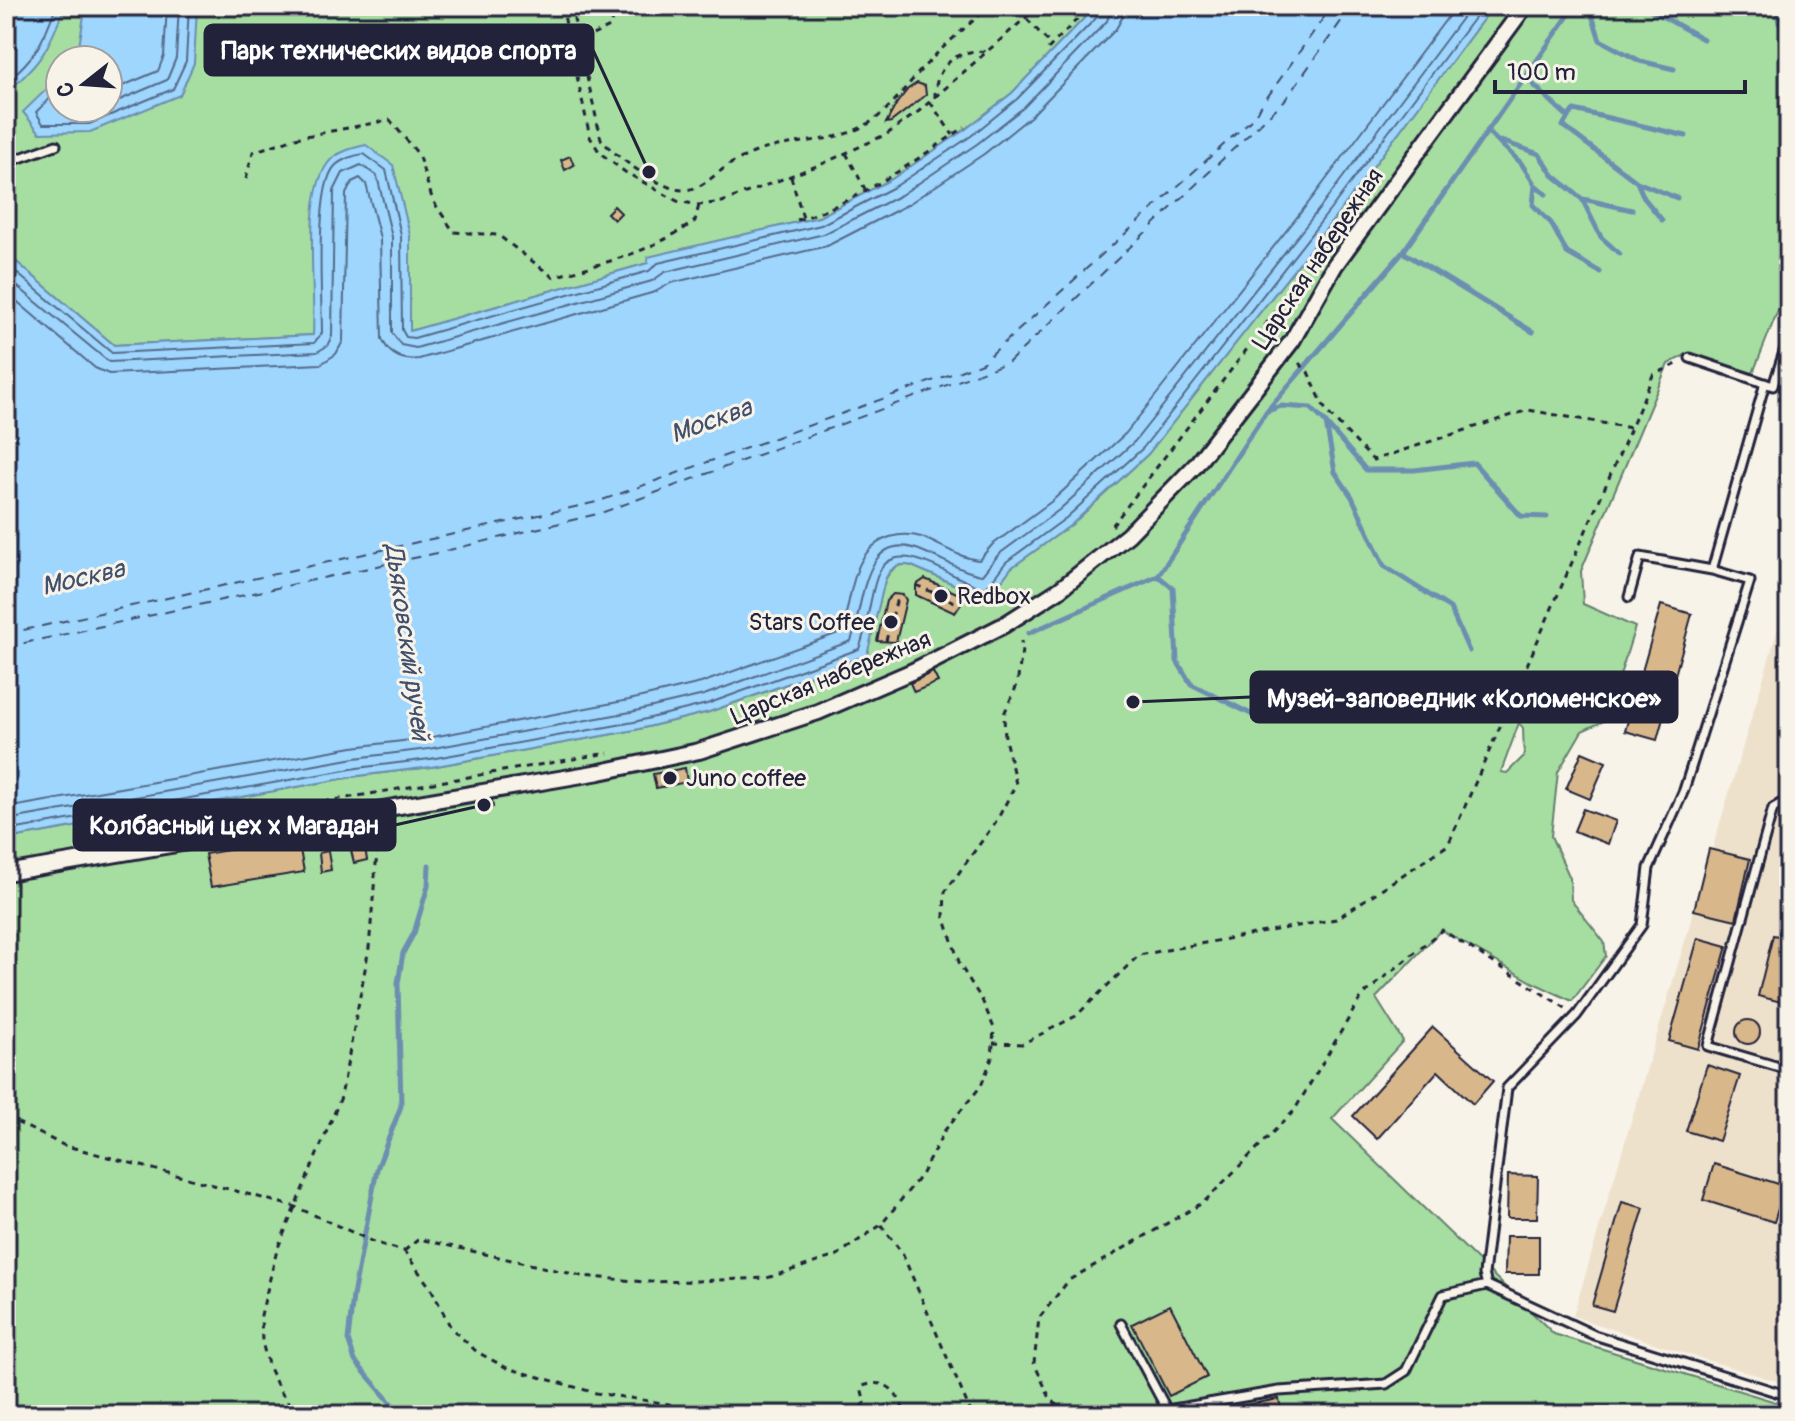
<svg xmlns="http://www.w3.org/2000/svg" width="1795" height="1421" viewBox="0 0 1795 1421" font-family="Pangolin,sans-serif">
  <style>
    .built { fill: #eee1cc }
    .green { fill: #a6dda1; stroke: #64806e; stroke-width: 2; fill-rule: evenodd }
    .water { fill: #9ed6fe; stroke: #6c8eb0; stroke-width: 2 }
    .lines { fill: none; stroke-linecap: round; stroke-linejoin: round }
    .shore { stroke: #546a89; stroke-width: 2 }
    .stream { stroke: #6c8eb0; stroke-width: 5 }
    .ferry { stroke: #414f6c; stroke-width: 2; stroke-dasharray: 10 8; stroke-linecap: butt }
    .building { fill: #d8b88b; stroke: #22223b; stroke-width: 2 }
    .lane-casing { stroke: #22223b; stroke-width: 13 }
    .street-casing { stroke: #22223b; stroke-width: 20 }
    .path { stroke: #22223b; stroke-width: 3; stroke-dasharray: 6 6; stroke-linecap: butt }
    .lane { stroke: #f7f3e8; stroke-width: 7 }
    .street { stroke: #f7f3e8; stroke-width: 14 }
    .poi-dot { fill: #22223b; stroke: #f7f3e8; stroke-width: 3 }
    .labels { text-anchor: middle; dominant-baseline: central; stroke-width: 6; stroke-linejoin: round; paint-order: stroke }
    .street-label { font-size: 24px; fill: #22223b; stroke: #f7f3e8 }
    .poi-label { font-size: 24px; fill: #22223b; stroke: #f7f3e8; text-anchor: start }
    .water-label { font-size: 26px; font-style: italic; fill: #414f6c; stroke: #f7f3e8 }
    .leader { fill: none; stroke: #22223b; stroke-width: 3 }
    .callout-dot { fill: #22223b; stroke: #f7f3e8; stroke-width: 3 }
    .callout { fill: #22223b; stroke: #22223b; stroke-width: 3 }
    .callout-label { font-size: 26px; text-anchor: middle; font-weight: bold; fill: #fff }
  </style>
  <rect width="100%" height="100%" fill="#f7f3e8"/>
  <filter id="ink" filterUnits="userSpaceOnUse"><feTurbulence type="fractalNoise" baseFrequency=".0125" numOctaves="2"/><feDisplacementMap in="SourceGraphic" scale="16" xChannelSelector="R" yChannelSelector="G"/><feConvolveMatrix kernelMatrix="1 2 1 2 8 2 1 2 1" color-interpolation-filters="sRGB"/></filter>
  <g filter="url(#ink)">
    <path class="built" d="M1789,592V1385L1683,1353L1573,1316Z"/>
    <path class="green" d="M6,6H1096L1012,93L966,129L892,179L819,217L649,257L648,263L410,331V235L314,222V335L114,345L6,253ZM60,60H108V108H60Z
      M1493,6H1789V282L1753,373L1687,354L1668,364L1581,571L1583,604L1635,627L1606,720L1582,731L1558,772L1551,836L1570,878L1571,900L1604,942L1606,956L1572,1001L1534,983L1441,930L1376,998L1403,1041L1332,1119L1554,1334L1789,1406V1415H6V839L358,776L431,767L635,730L709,712L866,656L885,580C891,569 898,562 912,566L988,599L1011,568L1071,525L1148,454L1337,215ZM1519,723L1523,728L1524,756L1507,773L1501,772Z"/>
    <path class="water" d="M26,6H65C48,50 42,62 6,93V8Z
      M92,6H197L194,63L180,95L90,132L40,133L23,112L60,76V108H108V60H72L78,53L85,9Z
      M1096,6H1493L1337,215L1148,454L1071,525L1011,568L988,599L912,566C899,562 890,568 885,580L867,655L709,712L635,730L431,767L358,776L6,839V253L114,345L313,335C316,291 302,198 328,163C336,152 353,148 366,145L393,165L410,235V331L648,263V257L819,217L892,179L966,129L1012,93Z"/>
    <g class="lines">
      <path class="shore" d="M6,82C36,57 43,42 56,6
        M60,89L36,112L43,124H89L173,89L186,61L189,6
        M108,92L158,71L164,56L167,6
        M108,105L167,80L176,58L179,6
        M6,264L112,353L314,343L322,333C322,300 314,188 335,166C342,159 355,155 364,154L386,170L401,235L402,330L406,337L414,338L649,271L658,263L821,225L896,186L971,136L1017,99L1099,15L1102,6
        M6,277L109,362L317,352L327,346L332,336L334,191L343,173L361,165L377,176L392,237V333L401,345L416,348L652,281L665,272L824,234L901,195L977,144L1023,108L1107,21L1112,6
        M6,292L95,368L109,374L321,364L336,354L343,341L346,194L352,182L360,178L366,184L380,238L382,339C389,355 402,361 419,359L655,292L671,283L827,246L907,205L984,154L1030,117L1116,29L1122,18L1124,6
        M6,808L353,747L427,738L629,700L701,683L841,632C853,599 849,550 890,537C900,534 911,534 921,537C940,544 959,558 979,560L992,545L1052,501L1126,433L1313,197L1456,6
        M6,820L355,758L428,749L631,712L704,695L851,641C864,606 862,524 924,552C942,559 964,573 982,575L999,554L1059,510L1135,441L1323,204L1471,6
        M6,831L357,768L430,759L634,722L707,704L859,649C868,626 869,600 877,577C894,529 957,584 986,588L1006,562L1066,518L1143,448L1330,210L1483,6"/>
      <path class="stream" d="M1589,6L1600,40L1640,61L1674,69
        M1644,6L1703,39
        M1776,6L1779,23
        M1525,77L1568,117L1563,126L1637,182L1644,198L1662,220
        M1568,117L1574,110L1686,136
        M1487,131L1521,163L1535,185L1533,205L1551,223L1567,253L1600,272
        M1501,141L1539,154L1553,175L1582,199L1601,237L1620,254
        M1637,182L1677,198
        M1535,185L1546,194
        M1583,199L1632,210
        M1403,252L1533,332
        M1268,411L1281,406L1311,408L1326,423L1335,472L1352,497L1384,566L1450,608L1469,651
        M1326,423L1366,470H1414L1474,463L1521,516L1547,517
        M1158,576L1173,588L1177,661L1191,684L1251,714
        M1029,633L1158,576L1266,412L1403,252L1575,6
        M401,1415L355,1361L348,1340L353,1296L377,1169L401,1106L398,983L403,953L414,933L428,886L429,865"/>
      <path class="ferry" d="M6,634L597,502L982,363L1251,120L1332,6
        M6,647L437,553L601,513L1009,362L1285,100L1352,6"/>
    </g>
    <path class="building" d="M917,83L925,86L926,95L891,122L886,123L897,103L908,89Z
      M570,156L574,165L565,170L561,160Z
      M614,206L621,213L614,220L607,213Z
      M925,579L966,597L955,613L916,595V585Z
      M893,594L903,595L906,600L896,642L877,641L886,601Z
      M1661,605L1692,614L1657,740L1625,731Z
      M933,672L938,682L914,692L910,683Z
      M1582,752L1606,762L1590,799L1566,789Z
      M685,768L687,782L656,788L653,774Z
      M492,800L493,807L477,810L476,803Z
      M1583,809L1616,821L1608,844L1574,831Z
      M298,838L304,872L211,887L205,854Z
      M365,848L367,860L354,863L351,850Z
      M1709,849L1750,859L1736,920L1694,910Z
      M328,851L331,870L321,872L319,853Z
      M1773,935L1789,938V1004L1758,996Z
      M1698,938L1727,946L1698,1049L1669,1041Z
      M1736 1032a12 12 0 1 1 24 0a12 12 0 1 1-24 0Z
      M1433,1027L1493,1081L1473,1104L1438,1071L1377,1139L1353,1116Z
      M1707,1065L1740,1076L1719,1141L1686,1131Z
      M1789,1124V1164L1780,1161Z
      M1714,1164L1785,1186L1774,1222L1703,1200Z
      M1508,1175L1538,1176L1537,1218H1507Z
      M1622,1202L1644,1208L1613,1311L1592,1305Z
      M1506,1236H1539V1274H1505Z
      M1170,1305L1207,1377L1169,1396L1132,1324Z
      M1279,1399L1282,1415H1215L1214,1411Z"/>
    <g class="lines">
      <defs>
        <path id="lane" d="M6,163L56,145
          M1690,358L1773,386L1789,336
          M1712,570L1765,383
          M1789,799L1773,808L1708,1046L1789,1070
          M1487,1285L1484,1274L1507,1088L1577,1015L1642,925L1649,868L1684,790L1750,581L1712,570L1640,557L1629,597
          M1121,1324L1167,1410L1279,1391L1386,1384L1406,1371L1443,1295L1487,1285L1594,1335L1789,1396"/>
        <path id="street" d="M6,873L600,772L699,751L818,712L913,671L1004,625L1059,590L1128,535L1195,466L1292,341L1335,265L1525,6"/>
      </defs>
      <use href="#lane" class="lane-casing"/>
      <use href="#street" class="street-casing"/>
      <path class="path" d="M562,6L590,137L600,153L625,172L677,201L699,205L722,202L822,164L887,134L918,112L1039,6
        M571,6L601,139C614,156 662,190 683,190C702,190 712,176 726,167C736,160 748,155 759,151C794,139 833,144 866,125C889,112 905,87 922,69C943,46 967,26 990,6
        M1027,19L1051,45
        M571,45L610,27L615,6
        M1048,49L1090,6
        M935,98C934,67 957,47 988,52
        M930,102L953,135
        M846,153L865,189
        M791,177L803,218
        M246,179L253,152L295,138L390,120L418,154L433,201L454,232L498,235L553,277C606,262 648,254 695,221L699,205
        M797,220C858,202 913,162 965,127
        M1299,363L1308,372L1326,411L1373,460L1528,410L1631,428L1653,375L1679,363
        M1112,526L1379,176
        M916,585L961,605
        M886,641L898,594
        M241,816L608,753
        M993,1043L1022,1044L1076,1016L1139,955L1336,919L1448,845L1631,428
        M6,1117L63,1145L296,1207L376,1243L404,1251L432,1290L451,1328L477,1352L507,1368L596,1393L669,1404L688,1415
        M881,1225L902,1253L972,1415
        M404,1251L419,1239L582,1276L645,1282L698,1281L767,1278L836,1256L881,1225L921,1175L945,1130L981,1086L992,1058L994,1028L982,1000L960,965L944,916L945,892L997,820L1016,784L1005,739L1004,714L1017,685L1022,650L1021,641
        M298,1415L280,1391L269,1368L262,1342L261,1315L277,1250L341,1097L369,948L377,852L392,847L390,824
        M853,1415L865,1403L861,1387C886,1376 899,1392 905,1415
        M1065,1415L1049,1396L1034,1363L1039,1318L1069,1280L1204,1202L1294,1111L1362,996L1442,930L1567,1009"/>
      <use href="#lane" class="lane"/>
      <use href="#street" class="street"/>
    </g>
  </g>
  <g class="poi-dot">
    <circle cx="941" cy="596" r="8"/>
    <circle cx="891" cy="622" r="8"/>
    <circle cx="670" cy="778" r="8"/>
  </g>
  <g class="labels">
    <g class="street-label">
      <text transform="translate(1318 259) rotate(-56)">Царская набережная</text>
      <text transform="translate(831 678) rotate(-22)">Царская набережная</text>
    </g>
    <g class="poi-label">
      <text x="957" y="596">Redbox</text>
      <text x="875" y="622" text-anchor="end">Stars Coffee</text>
      <text x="686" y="778">Juno coffee</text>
    </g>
    <g class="water-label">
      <text transform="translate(711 421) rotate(-20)">Москва</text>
      <text transform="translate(83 578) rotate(-13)">Москва</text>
      <text transform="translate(407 642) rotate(82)">Дьяковский ручей</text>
    </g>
  </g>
  <path class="leader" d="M649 172L593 50M1133 702L1251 697M484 805L395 825"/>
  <g class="callout-dot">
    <circle cx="649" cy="172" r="8"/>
    <circle cx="1133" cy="702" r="8"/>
    <circle cx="484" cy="805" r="8"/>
  </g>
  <g class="callout">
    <rect x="205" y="25" width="388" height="50" rx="8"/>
    <rect x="1251" y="672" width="426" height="50" rx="8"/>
    <rect x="74" y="800" width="321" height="50" rx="8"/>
  </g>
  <g class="callout-label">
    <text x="399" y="59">Парк технических видов спорта</text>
    <text x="1464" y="707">Музей-заповедник «Коломенское»</text>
    <text x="234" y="834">Колбасный цех x Магадан</text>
  </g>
  <rect width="1795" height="1421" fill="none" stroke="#f7f3e8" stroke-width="32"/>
  <rect x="16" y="16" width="1763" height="1389" fill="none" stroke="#22223b" stroke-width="3" filter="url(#ink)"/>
  <g transform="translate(84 84) rotate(253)"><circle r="38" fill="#f7f3e8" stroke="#a29fa3" stroke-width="2"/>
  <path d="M0-6L14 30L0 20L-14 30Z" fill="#22223b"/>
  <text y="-12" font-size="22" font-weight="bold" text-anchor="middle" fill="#22223b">С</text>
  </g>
  <path d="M1495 80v12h250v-12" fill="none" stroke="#22223b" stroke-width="4"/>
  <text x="1507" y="80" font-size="24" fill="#22223b" stroke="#f7f3e8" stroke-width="6" paint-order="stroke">100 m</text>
</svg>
